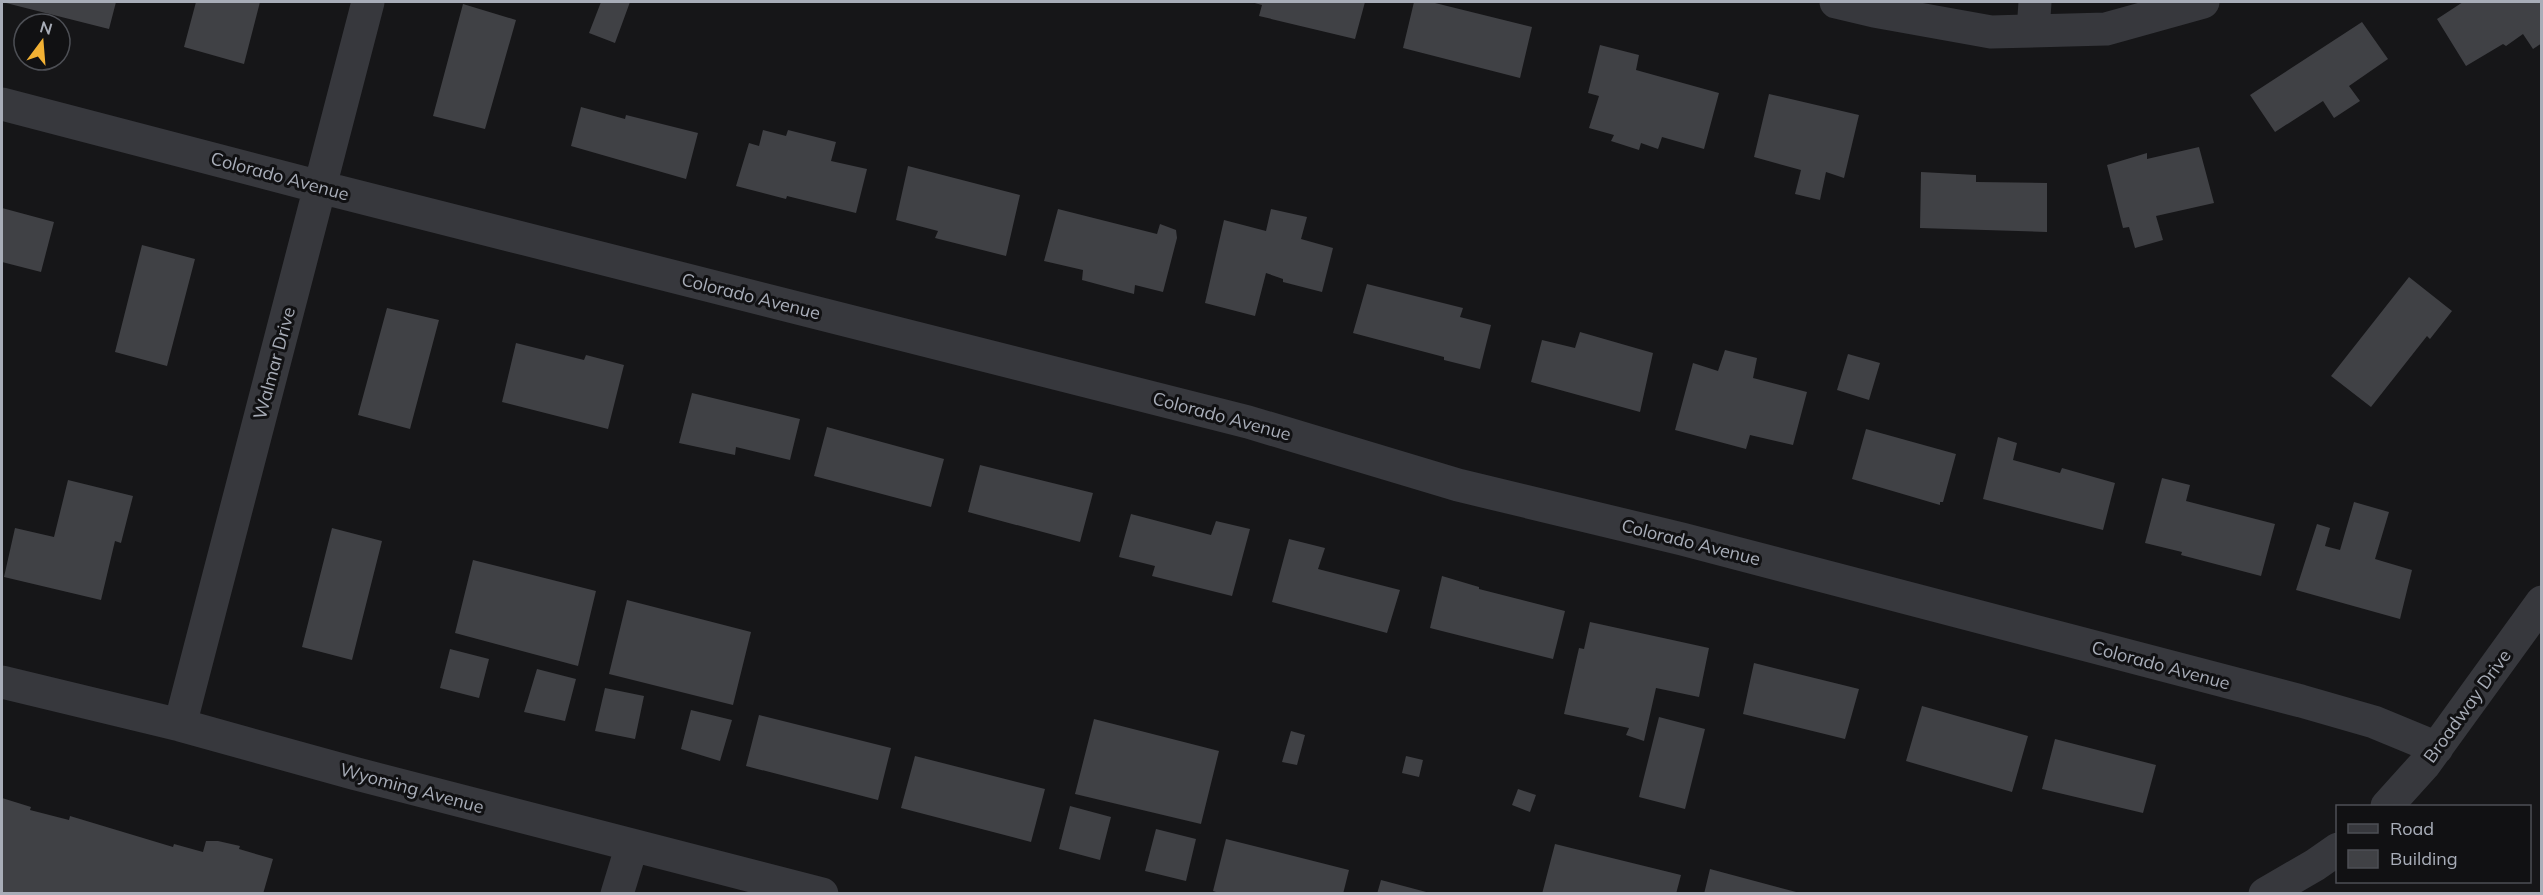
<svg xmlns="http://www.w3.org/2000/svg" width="2543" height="895" viewBox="0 0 2543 895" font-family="Mulish,sans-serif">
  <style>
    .building { fill: #404145 }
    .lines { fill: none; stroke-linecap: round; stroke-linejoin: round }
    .minor { stroke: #37383d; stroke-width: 33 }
    .labels { text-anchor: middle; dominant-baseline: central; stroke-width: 6; stroke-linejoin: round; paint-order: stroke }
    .street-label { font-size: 18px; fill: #a8adb8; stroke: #111113 }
  </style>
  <rect width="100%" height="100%" fill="#161618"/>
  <path class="building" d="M2,2H116L109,29Z
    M196,2H260L244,64L184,47Z
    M601,2H630L615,43L589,33Z
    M1251,2H1365L1355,39L1259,16L1262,5Z
    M1414,2H1431L1532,27L1520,78L1403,48Z
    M2463,2H2542V43L2533,49L2523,34L2506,46L2503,44L2466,66L2437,19Z
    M463,4L516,20L485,129L433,116Z
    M2362,22L2388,59L2349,86L2360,101L2334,118L2323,101L2275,132L2250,95Z
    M1600,45L1639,55L1636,70L1719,93L1704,149L1662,137L1658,149L1641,143L1639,150L1611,141L1614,135L1589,128L1599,96L1588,93Z
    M1769,94L1859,115L1844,178L1826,172L1820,200L1795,194L1801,170L1754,157Z
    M581,107L625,119L626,115L698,133L686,179L571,146Z
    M763,130L786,136L788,130L836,142L831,161L867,169L856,213L787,196L786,199L736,186L749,143L759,146Z
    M2199,147L2214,203L2156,216L2163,240L2135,248L2129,227L2123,228L2107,165L2147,153V159Z
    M908,166L1020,195L1006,256L935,238L938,231L896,220Z
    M1921,172L1976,175V182L2047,183V232L1920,228Z
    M2,208L54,222L41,272L2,262Z
    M1058,209L1157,234L1160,224L1176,230L1177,238L1163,292L1135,285L1134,294L1082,280L1083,270L1044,261Z
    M1271,209L1307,217L1301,239L1333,248L1322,292L1283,282V279L1266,273L1255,316L1205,303L1224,220L1266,231Z
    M142,245L195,259L167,366L115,352Z
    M2409,277L2452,311L2430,339L2427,336L2371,407L2331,376Z
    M1367,284L1463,308L1460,317L1491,325L1480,369L1444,360V357L1353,333Z
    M387,308L439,320L410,429L358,415Z
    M1580,332L1653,353L1640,412L1531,382L1542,340L1575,348Z
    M516,343L584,360L586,355L624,365L608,429L502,402Z
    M1725,350L1757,358L1753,378L1807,392L1793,445L1750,435L1746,449L1675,430L1693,363L1718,371Z
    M1848,354L1880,363L1869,400L1837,390Z
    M692,393L800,419L790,460L736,447L735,455L679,443Z
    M827,427L944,459L931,507L814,476Z
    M1866,429L1956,454L1943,502H1940V505L1852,479Z
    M1998,437L2017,443L2013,460L2060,473L2062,468L2115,483L2103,530L1983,499Z
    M980,465L1093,493L1080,542L968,512Z
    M2162,478L2190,485L2186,501L2275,524L2261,576L2181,555L2182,552L2145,543Z
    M68,480L133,496L121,543L115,541L101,600L4,577L15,528L54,537Z
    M2354,502L2389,512L2375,559L2412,570L2400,619L2296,590L2317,524L2330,528L2325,546L2340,550Z
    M1131,514L1211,535L1216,521L1250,529L1232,596L1152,576L1155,566L1119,557Z
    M332,528L382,541L352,660L302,647Z
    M1289,539L1325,548L1318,569L1400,590L1387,633L1272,602Z
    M473,560L596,591L578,666L455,633Z
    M1442,576L1479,587V589L1565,611L1553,659L1430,628Z
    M627,600L751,632L733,705L609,674Z
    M1590,622L1709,648L1699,697L1656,688L1644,741L1626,735L1629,728L1564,714L1579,648L1584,649Z
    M450,649L489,659L479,698L440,688Z
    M1754,663L1859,689L1845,739L1743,714Z
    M537,669L576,679L565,721L524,712Z
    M605,688L644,696L635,739L595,731Z
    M1922,706L2028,736L2012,792L1906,761Z
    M691,710L732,720L720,761L681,749Z
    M759,715L891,748L878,800L746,766Z
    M1659,717L1705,729L1685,809L1639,797Z
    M1094,719L1219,751L1201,824L1075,794Z
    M1291,731L1305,735L1297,765L1282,762Z
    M2055,739L2156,765L2143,813L2042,789Z
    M915,756L1045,789L1031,842L901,808Z
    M1406,756L1423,760L1419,777L1402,773Z
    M1518,789L1536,795L1530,812L1512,805Z
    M2,798L31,807L30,810L69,820L70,816L173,847L174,844L203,852L206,841H218L240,846L239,849L273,859L263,894H2Z
    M1070,806L1111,817L1100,860L1059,849Z
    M1156,829L1196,839L1186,881L1145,871Z
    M1226,839L1349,870L1343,894H1222L1213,891Z
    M1555,844L1681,875L1676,894H1542Z
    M1710,869L1800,893V894H1704Z
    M1381,880L1430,893V894H1377Z"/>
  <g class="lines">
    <path class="minor" d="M1836,2L1874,11L1991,32L2106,29L2203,2
      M2033,31L2035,2
      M2,104L320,187L1248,422L1458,485L1682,539L2301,701L2374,722L2437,748
      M2,682L180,725L353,773L822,894
      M180,725L368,2
      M2387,806L2424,765L2542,602
      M617,894L632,845
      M2265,894L2315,865L2338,849"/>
  </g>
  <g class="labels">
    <g class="street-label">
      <text transform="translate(280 176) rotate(15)">Colorado Avenue</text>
      <text transform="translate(751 296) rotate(14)">Colorado Avenue</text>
      <text transform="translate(274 363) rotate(-75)">Walmar Drive</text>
      <text transform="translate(1222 416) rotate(15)">Colorado Avenue</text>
      <text transform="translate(1691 542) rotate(14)">Colorado Avenue</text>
      <text transform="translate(2161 665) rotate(15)">Colorado Avenue</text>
      <text transform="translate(2467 706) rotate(-54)">Broadway Drive</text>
      <text transform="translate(412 788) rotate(15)">Wyoming Avenue</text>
    </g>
  </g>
  <rect width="2543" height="895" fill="none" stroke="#a8adb8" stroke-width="6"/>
  <rect x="2336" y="805" width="195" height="78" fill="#111113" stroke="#4d4f55" stroke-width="1.5"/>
  <rect x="2348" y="824" width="30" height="9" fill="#37383d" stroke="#4d4f55" stroke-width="1.5"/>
  <text x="2390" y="835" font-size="18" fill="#a8adb8">Road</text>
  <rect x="2348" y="850" width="30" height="18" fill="#404145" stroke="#4d4f55" stroke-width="1.5"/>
  <text x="2390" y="865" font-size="18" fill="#a8adb8">Building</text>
  <g transform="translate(42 42) rotate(16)"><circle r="28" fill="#111113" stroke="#4d4f55" stroke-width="1.5"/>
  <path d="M0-4.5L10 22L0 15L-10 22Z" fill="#f2b134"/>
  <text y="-9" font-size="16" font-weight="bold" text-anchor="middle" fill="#a8adb8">N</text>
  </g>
</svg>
